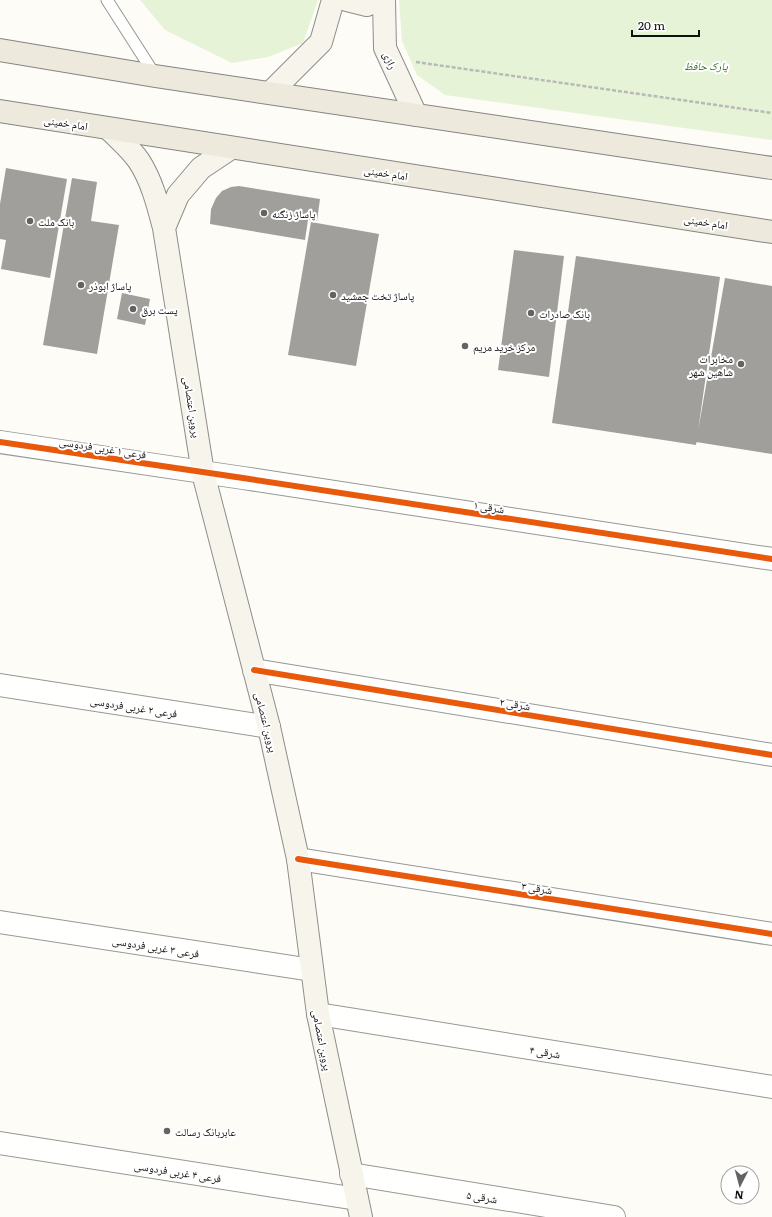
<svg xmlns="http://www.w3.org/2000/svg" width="772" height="1217" viewBox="0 0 772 1217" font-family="Literata,'Noto Naskh Arabic',serif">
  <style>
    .green { fill: #e7f3d7 }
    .building { fill: #a19f9c }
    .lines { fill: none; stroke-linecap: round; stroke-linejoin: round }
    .service-casing { stroke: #979795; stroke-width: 13 }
    .minor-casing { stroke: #979795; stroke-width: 24 }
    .secondary-casing { stroke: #8e8d8b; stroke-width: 24 }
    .primary-casing { stroke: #858482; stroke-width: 24 }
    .path { stroke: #b9b9b8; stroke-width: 2.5; stroke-dasharray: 4 2; stroke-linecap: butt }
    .service { stroke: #fffffe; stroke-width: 11 }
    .minor { stroke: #fffffe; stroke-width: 22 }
    .secondary { stroke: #f6f4eb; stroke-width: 22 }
    .primary { stroke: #ede9dc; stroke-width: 22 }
    .cycleway-casing { stroke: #fff; stroke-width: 8 }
    .cycleway { stroke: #e8590c; stroke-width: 6 }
    .poi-dot { fill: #646362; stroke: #fff; stroke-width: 1.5 }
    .labels { text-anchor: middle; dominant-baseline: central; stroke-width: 4; stroke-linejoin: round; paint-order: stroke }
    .street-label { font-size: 11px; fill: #111; stroke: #fff }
    .park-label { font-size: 11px; font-style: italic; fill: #2f6b1f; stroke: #fff }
    .poi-label { font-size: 11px; fill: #111; stroke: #fff; text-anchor: start }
  </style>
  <rect width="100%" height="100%" fill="#fdfcf7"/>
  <path class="green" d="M140,0H318L303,43L268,57L232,63L165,30Z
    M399,0H772V140L445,95L417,75L402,41Z"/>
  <path class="building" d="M6,168L67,179L50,278L1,269L6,240L0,239V204Z
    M72,178L97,182L91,221L119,225L97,354L43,345Z
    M239,186L320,199L317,221L308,220L305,240L210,224L211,209L216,198L222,191L231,187Z
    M311,222L379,234L356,366L288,355Z
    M514,250L564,256L549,377L498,370Z
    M576,256L720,277L696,445L552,423Z
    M725,278L772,286V454L696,442Z
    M122,293L150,299L145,325L117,319Z"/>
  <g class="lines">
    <defs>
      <path id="service" d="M107,0L155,75"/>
      <path id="minor" d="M0,442L243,478L772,559
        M254,670L772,755
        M0,685L269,727
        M298,859L772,934
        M0,922L312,970
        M318,1014L772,1087
        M0,1143L357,1199
        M351,1174L614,1217"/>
      <path id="secondary" d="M347,0L367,5L377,0
        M384,0L385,48L416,115
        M271,92L321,42L333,0
        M109,129C119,139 131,149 139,161C152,181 158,205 164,228L203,473L269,727L298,859L318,1014L361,1217
        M164,228L178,195L201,168L231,148"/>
      <path id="primary" d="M0,50L155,76L772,168
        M0,111L772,232"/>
    </defs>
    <use href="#service" class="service-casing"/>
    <use href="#minor" class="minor-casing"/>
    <use href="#secondary" class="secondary-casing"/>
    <use href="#primary" class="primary-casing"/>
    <path class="path" d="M416,62L772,113"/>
    <use href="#service" class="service"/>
    <use href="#minor" class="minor"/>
    <use href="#secondary" class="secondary"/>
    <use href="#primary" class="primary"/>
    <defs>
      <path id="cycleway" d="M0,442L243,478L772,559
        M254,670L772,755
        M298,859L772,934"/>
    </defs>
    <use href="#cycleway" class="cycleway-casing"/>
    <use href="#cycleway" class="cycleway"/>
  </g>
  <g class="poi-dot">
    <circle cx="264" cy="213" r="4"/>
    <circle cx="30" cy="221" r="4"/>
    <circle cx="81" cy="285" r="4"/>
    <circle cx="333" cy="295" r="4"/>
    <circle cx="133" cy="309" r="4"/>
    <circle cx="531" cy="313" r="4"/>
    <circle cx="465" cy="346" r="4"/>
    <circle cx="741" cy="364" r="4"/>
    <circle cx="167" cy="1131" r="4"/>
  </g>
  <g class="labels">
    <g class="street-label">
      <text transform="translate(391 60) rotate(66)">رازی</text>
      <text transform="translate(66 122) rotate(9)">امام خمینی</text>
      <text transform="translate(386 172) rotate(9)">امام خمینی</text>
      <text transform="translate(706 221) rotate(9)">امام خمینی</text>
      <text transform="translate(193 407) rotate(81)">پروین اعتصامی</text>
      <text transform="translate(103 447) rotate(9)">فرعی ۱ غربی فردوسی</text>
      <text transform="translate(489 506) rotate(9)">۱ شرقی</text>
      <text transform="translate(515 703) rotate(9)">۲ شرقی</text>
      <text transform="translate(134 706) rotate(9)">فرعی ۲ غربی فردوسی</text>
      <text transform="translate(267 722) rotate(76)">پروین اعتصامی</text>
      <text transform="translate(537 887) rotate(9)">۳ شرقی</text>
      <text transform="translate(156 946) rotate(9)">فرعی ۳ غربی فردوسی</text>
      <text transform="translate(323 1040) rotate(79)">پروین اعتصامی</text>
      <text transform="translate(545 1051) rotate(9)">۴ شرقی</text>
      <text transform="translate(178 1171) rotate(9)">فرعی ۴ غربی فردوسی</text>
      <text transform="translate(482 1196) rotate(9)">۵ شرقی</text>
    </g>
    <g class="park-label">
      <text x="706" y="65">پارک حافظ</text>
    </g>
    <g class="poi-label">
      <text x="272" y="213">پاساژ زنگنه</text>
      <text x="38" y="221">بانک ملت</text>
      <text x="89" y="285">پاساژ ابوذر</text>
      <text x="341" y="295">پاساژ تخت جمشید</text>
      <text x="141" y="309">پست برق</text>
      <text x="539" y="313">بانک صادرات</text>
      <text x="473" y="346">مرکز خرید مریم</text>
      <text x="733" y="358" text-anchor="end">مخابرات<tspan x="733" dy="13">شاهین شهر</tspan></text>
      <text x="175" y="1131">عابربانک رسالت</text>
    </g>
  </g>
  <g transform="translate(740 1185) rotate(186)"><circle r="19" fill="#ffffff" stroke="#a0a0a0"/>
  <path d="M0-3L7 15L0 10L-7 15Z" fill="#646362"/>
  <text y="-6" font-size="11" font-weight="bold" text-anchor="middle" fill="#111111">N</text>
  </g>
  <path d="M632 30v6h67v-6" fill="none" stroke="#111111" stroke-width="2"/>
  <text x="638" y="30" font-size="12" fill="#111111" stroke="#ffffff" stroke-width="3" paint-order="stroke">20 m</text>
</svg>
